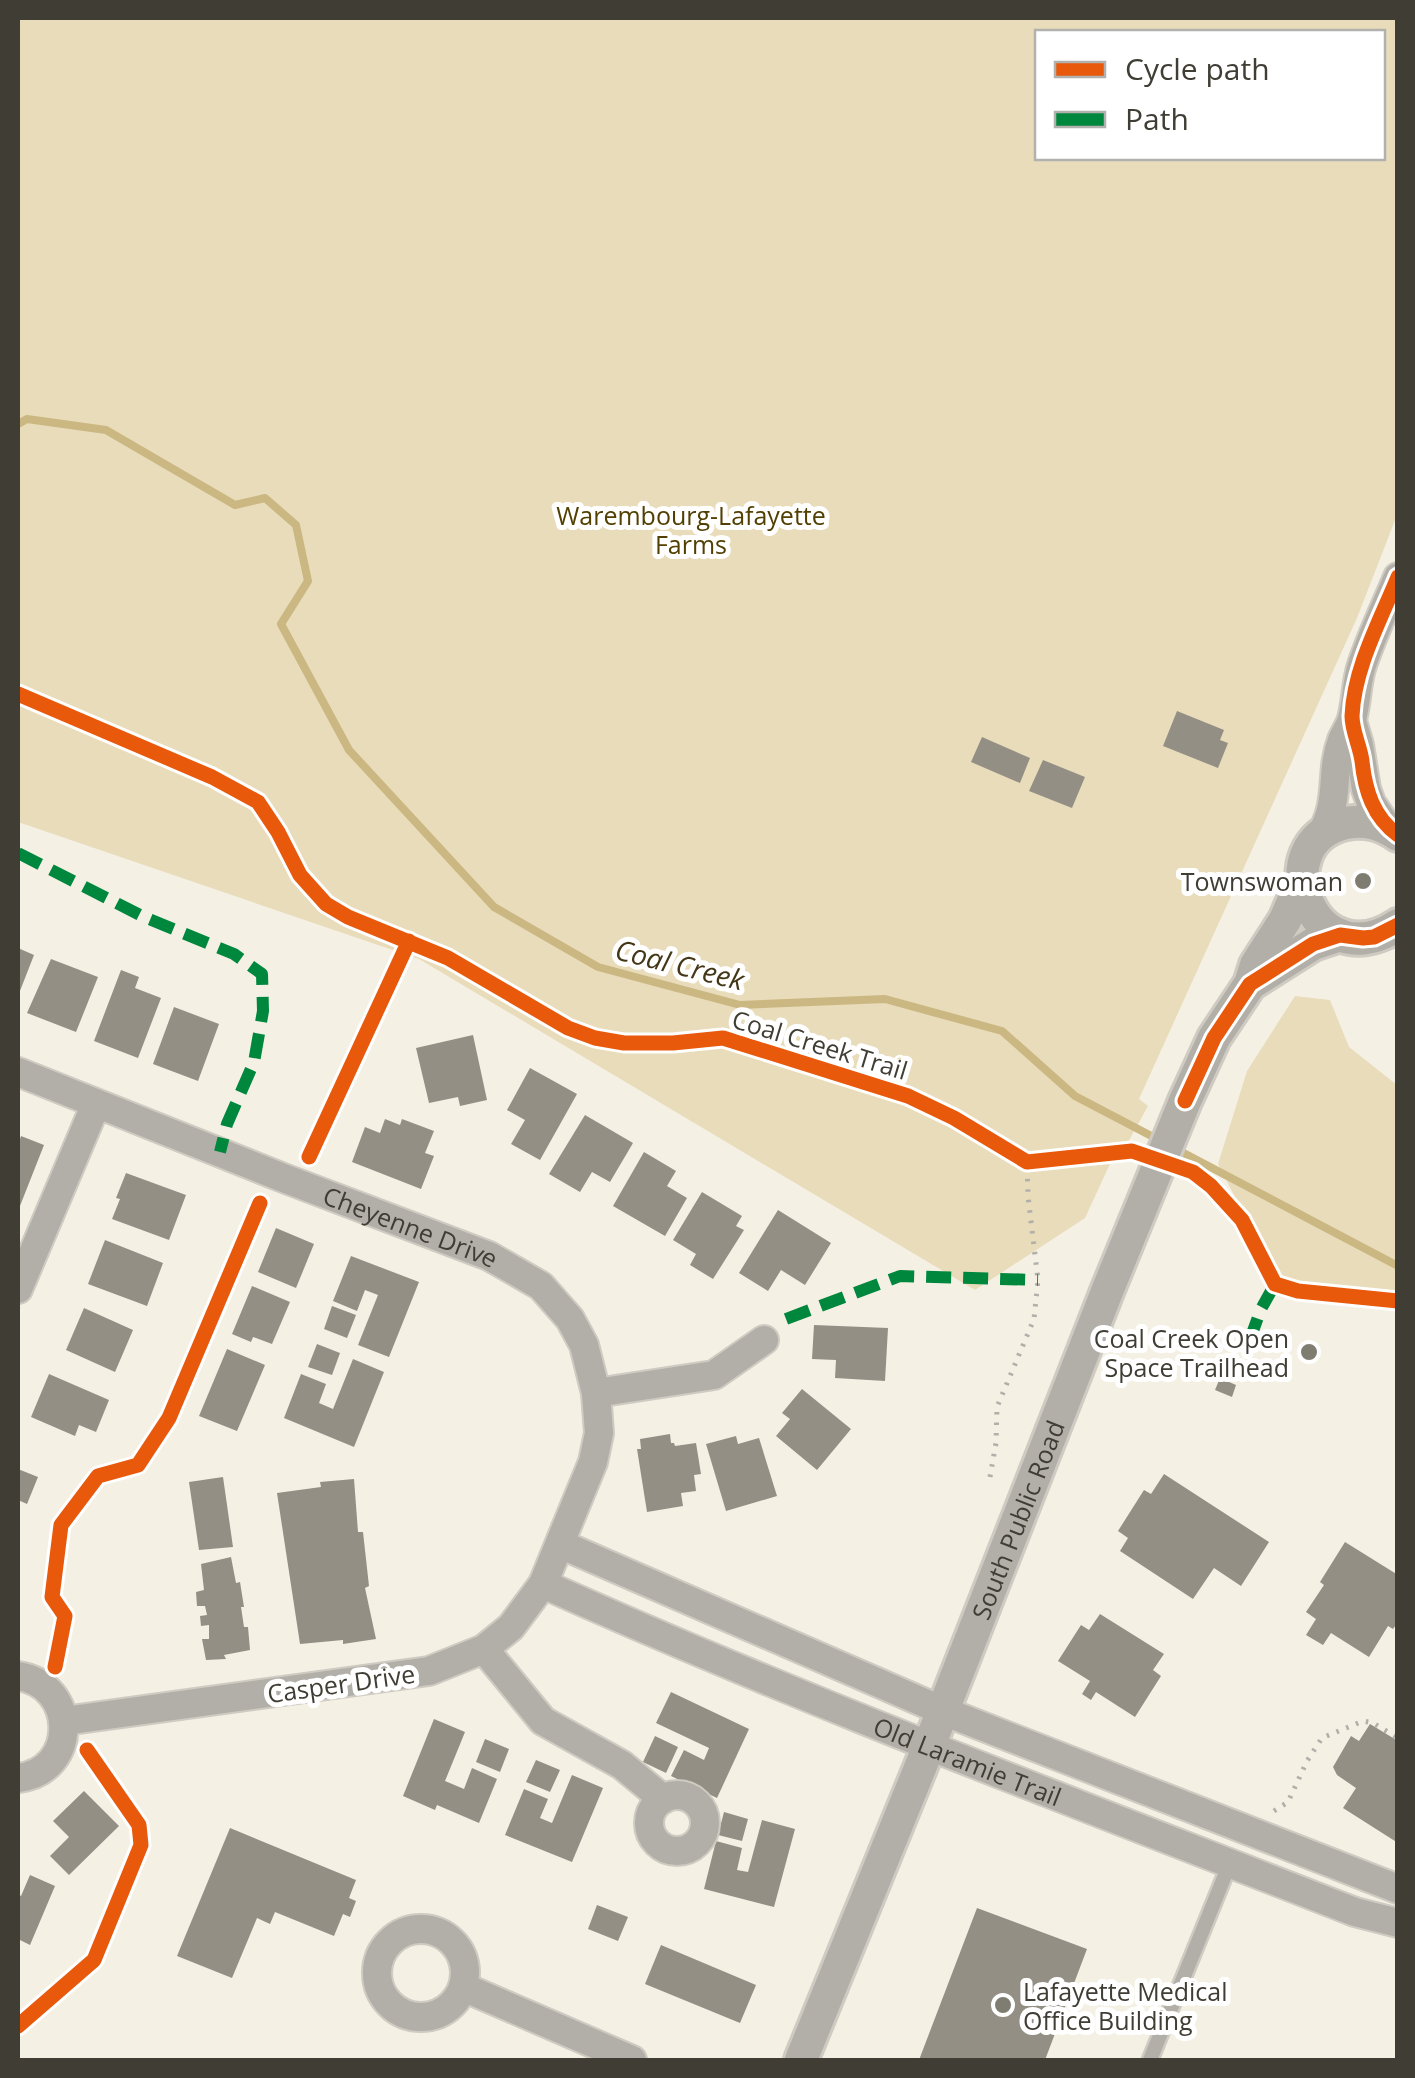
<svg xmlns="http://www.w3.org/2000/svg" width="1415" height="2078" viewBox="0 0 1415 2078" font-family="'Open Sans',sans-serif">
  <style>
    .green { fill: #e9dcbb; fill-rule: evenodd }
    .lines { fill: none; stroke-linecap: round; stroke-linejoin: round }
    .stream { stroke: #cbb781; stroke-width: 8 }
    .building { fill: #938f85 }
    .service-casing { stroke: #cfcbc2; stroke-width: 19 }
    .minor-casing { stroke: #cfcbc2; stroke-width: 32 }
    .tertiary-casing { stroke: #cfcbc2; stroke-width: 38 }
    .path { stroke: #b1afa9; stroke-width: 5; stroke-dasharray: 2.5 8; stroke-linecap: butt }
    .service { stroke: #b1afa8; stroke-width: 14 }
    .minor { stroke: #b1afa8; stroke-width: 28 }
    .tertiary { stroke: #b1afa8; stroke-width: 32 }
    .quiet { stroke: #00873e; stroke-width: 12; stroke-dasharray: 25 12; stroke-linecap: butt }
    .cycleway-casing { stroke: #fff; stroke-width: 21 }
    .cycleway { stroke: #e8590c; stroke-width: 15 }
    .poi-dot { fill: #7f7c72; stroke: #fff; stroke-width: 4 }
    .labels { text-anchor: middle; dominant-baseline: central; stroke-width: 10; stroke-linejoin: round; paint-order: stroke }
    .park-label { font-size: 25px; fill: #523f02; stroke: #fff }
    .poi-label { font-size: 25px; fill: #403d34; stroke: #fff; text-anchor: end }
    .street-label { font-size: 25px; fill: #403d34; stroke: #fff }
    .water-label { font-size: 28px; font-style: italic; fill: #443718; stroke: #fff }
  </style>
  <rect width="100%" height="100%" fill="#f5f0e4"/>
  <path class="green" d="M18,18H1397V515L1357,618L1139,1099L1148,1106L1127,1144L1120,1142L1085,1218L975,1290L419,959L18,822ZM1038,32H1382V158H1038Z
    M1295,996L1330,1000L1349,1047L1397,1085V1296L1277,1279L1218,1164L1247,1071Z"/>
  <g class="lines">
    <path class="stream" d="M18,424L27,419L106,430L235,505L265,498L296,525L308,581L281,624L349,750L494,907L598,967L740,1005L885,999L1002,1031L1075,1096L1159,1140
      M1176,1149L1398,1266"/>
  </g>
  <path class="building" d="M1177,711L1224,730L1220,740L1228,743L1218,768L1163,746Z
    M982,737L1030,758L1020,783L971,762Z
    M1043,760L1085,777L1072,808L1029,791Z
    M18,948L34,955L18,996Z
    M51,959L98,977L76,1032L27,1013Z
    M121,970L139,977L135,988L161,998L138,1058L94,1041Z
    M174,1007L219,1024L198,1081L153,1064Z
    M473,1035L487,1100L460,1106L458,1097L429,1103L416,1048Z
    M530,1068L577,1094L540,1160L511,1144L525,1120L507,1110Z
    M585,1115L633,1143L610,1182L592,1172L580,1192L549,1174Z
    M385,1119L400,1125L402,1119L434,1131L425,1153L434,1156L421,1189L352,1162L365,1127L380,1133Z
    M21,1136L44,1145L18,1211V1138L20,1139Z
    M644,1152L676,1171L667,1186L687,1198L665,1236L613,1206Z
    M126,1173L186,1195L169,1240L112,1219L120,1199L116,1198Z
    M702,1192L742,1216L736,1226L744,1230L713,1279L690,1265L696,1254L673,1240Z
    M778,1210L831,1243L805,1285L781,1270L768,1291L739,1273Z
    M276,1228L314,1244L296,1288L258,1272Z
    M105,1240L163,1263L147,1306L88,1284Z
    M351,1256L419,1282L389,1357L358,1345L378,1295L365,1290L357,1311L333,1301Z
    M252,1286L290,1302L272,1344L253,1337L251,1342L232,1334Z
    M332,1306L356,1315L347,1338L324,1329Z
    M84,1308L133,1330L115,1372L66,1350Z
    M814,1325L888,1328L885,1381L835,1378L836,1360L812,1359Z
    M317,1344L340,1353L332,1375L308,1367Z
    M227,1349L265,1365L237,1431L199,1416Z
    M353,1359L384,1372L354,1447L284,1418L301,1374L326,1384L319,1403L333,1409Z
    M49,1374L109,1400L96,1432L79,1425L75,1436L31,1417Z
    M1220,1378L1236,1385L1232,1397L1215,1390Z
    M802,1389L851,1429L817,1470L776,1436L790,1419L782,1413Z
    M670,1434L671,1443H674L675,1446L696,1443L701,1474L694,1475L696,1491L681,1493L683,1506L647,1512L637,1449H641L640,1439Z
    M736,1436L738,1444L759,1438L777,1496L726,1511L706,1444Z
    M18,1469L38,1477L27,1504L18,1500Z
    M1164,1474L1269,1542L1241,1586L1214,1568L1193,1599L1120,1551L1128,1538L1118,1531L1144,1490L1151,1494Z
    M223,1477L233,1547L199,1550L189,1482Z
    M354,1479L358,1532H363L369,1586L365,1588L376,1639L343,1644V1640L300,1644L277,1493L321,1487L320,1482Z
    M1345,1542L1398,1575V1622L1393,1629L1388,1626L1369,1657L1331,1633L1323,1645L1306,1635L1316,1619L1306,1612L1324,1585L1320,1582Z
    M231,1557L236,1583L240,1582L244,1607H241L244,1627H248L250,1650L224,1655L226,1659L206,1660L202,1639H209V1625L201,1626L200,1616L207,1615L205,1606H197L196,1592L204,1590L201,1564Z
    M1100,1614L1164,1654L1153,1670L1161,1676L1135,1717L1096,1692L1091,1700L1082,1694L1090,1681L1058,1661L1081,1625L1089,1630Z
    M671,1692L749,1729L717,1798L671,1776L684,1750L704,1760L709,1748L656,1723Z
    M434,1719L465,1732L445,1781L464,1789L472,1768L497,1779L479,1823L437,1805L435,1810L403,1796Z
    M1370,1724L1398,1741V1843L1343,1808L1356,1788L1337,1775L1333,1767L1351,1736L1359,1741Z
    M655,1736L678,1747L666,1773L643,1762Z
    M485,1739L509,1749L500,1772L476,1762Z
    M536,1760L560,1770L550,1792L526,1782Z
    M572,1775L603,1788L572,1862L505,1835L524,1789L548,1799L540,1818L552,1823Z
    M84,1791L119,1826L69,1875L50,1856L69,1837L53,1821Z
    M724,1812L748,1819L742,1841L718,1835Z
    M762,1820L795,1829L774,1907L704,1889L716,1841L742,1848L737,1870L748,1872Z
    M230,1828L356,1880L349,1898L356,1901L350,1917L343,1914L334,1936L275,1912L270,1924L257,1918L232,1978L177,1956Z
    M30,1875L55,1886L30,1945L18,1939V1894L21,1896Z
    M597,1905L628,1917L618,1941L588,1929Z
    M977,1908L1087,1949L1045,2060H919Z
    M661,1945L756,1985L740,2023L645,1984Z"/>
  <g class="lines">
    <defs>
      <path id="service" d="M1150,2060L1230,1863"/>
      <g id="minor">
        <path d="M1352,721L1359,745L1366,789L1371,803L1388,828"/>
        <path d="M1319,838C1342,801 1329,775 1342,740C1345,733 1350,726 1352,719C1357,701 1356,683 1362,665C1372,635 1386,606 1398,577"/>
        <path id="s1" d="M18,1072L286,1179L489,1256L541,1286L570,1319L584,1345L596,1393L599,1433L593,1462L543,1584L511,1627L484,1649L429,1671L64,1721"/>
        <path d="M18,1289L96,1104"/>
        <path d="M596,1393L714,1375L764,1340"/>
        <path d="M560,1544L943,1711L1398,1889"/>
        <path id="s2" d="M543,1584C810,1704 1084,1806 1355,1912L1398,1923"/>
        <path d="M484,1649L543,1721L622,1765L663,1799"/>
        <path d="M18,1676C78,1685 79,1771 18,1778"/>
        <circle cx="677" cy="1823" r="28"/>
        <circle cx="421" cy="1973" r="44"/>
        <path d="M463,1987L632,2060"/>
      </g>
      <g id="tertiary">
        <path d="M1398,835C1382,824 1366,819 1346,823C1261,842 1312,982 1398,925"/>
        <path d="M1250,984L1313,944L1340,935"/>
        <path id="s3" d="M801,2060L929,1746L1108,1289L1185,1101L1214,1038L1250,984L1256,965L1285,920L1302,881"/>
      </g>
    </defs>
    <use href="#service" class="service-casing"/>
    <use href="#minor" class="minor-casing"/>
    <use href="#tertiary" class="tertiary-casing"/>
    <path class="path" d="M990,1477L996,1443L997,1407L1034,1319L1038,1280L1028,1196L1027,1162
      M1274,1811L1288,1802L1307,1761L1322,1738L1363,1721L1373,1723L1398,1738"/>
    <use href="#service" class="service"/>
    <use href="#minor" class="minor"/>
    <use href="#tertiary" class="tertiary"/>
    <path class="quiet" d="M18,853L144,917L234,954L262,974L263,1011L254,1062L227,1124L220,1152
      M786,1319L900,1276L1038,1280
      M1249,1342L1261,1309L1275,1284"/>
    <defs>
      <path id="cycleway" d="M1398,577C1380,621 1354,668 1352,716C1352,731 1360,746 1362,761C1365,790 1373,817 1398,835
        M18,694L212,777L258,802L278,832L300,875L326,904L348,917L448,958L568,1028L595,1038L624,1043H673L723,1038L908,1096L954,1118L1027,1162L1132,1151L1193,1172L1211,1186L1242,1220L1275,1284L1298,1291L1398,1301
        M1185,1101L1214,1038L1250,984L1313,944L1340,935L1363,938L1374,937L1398,925
        M309,1157L409,941
        M55,1667L65,1616L52,1597L61,1525L98,1476L138,1465L169,1418L260,1203
        M18,2026L94,1960L141,1845L139,1825L87,1750"/>
    </defs>
    <use href="#cycleway" class="cycleway-casing"/>
    <use href="#cycleway" class="cycleway"/>
  </g>
  <g class="poi-dot">
    <circle cx="1363" cy="881" r="10"/>
    <circle cx="1309" cy="1352" r="10"/>
    <circle cx="1003" cy="2005" r="10"/>
  </g>
  <g class="labels">
    <g class="park-label">
      <text x="691" y="515">Warembourg-Lafayette<tspan x="691" dy="29">Farms</tspan></text>
    </g>
    <g class="poi-label">
      <text x="1343" y="881">Townswoman</text>
      <text x="1289" y="1338">Coal Creek Open<tspan x="1289" dy="29">Space Trailhead</tspan></text>
      <text x="1023" y="1991" text-anchor="start">Lafayette Medical<tspan x="1023" dy="29">Office Building</tspan></text>
    </g>
    <g class="street-label">
      <text transform="translate(820 1044) rotate(17)">Coal Creek Trail</text>
      <text stroke="none"><textPath href="#s1" startOffset="422">Cheyenne Drive</textPath></text>
      <text stroke="none"><textPath href="#s3" startOffset="582">South Public Road</textPath></text>
      <text transform="translate(341 1683) rotate(-8)">Casper Drive</text>
      <text stroke="none"><textPath href="#s2" startOffset="460">Old Laramie Trail</textPath></text>
    </g>
    <g class="water-label">
      <text transform="translate(680 964) rotate(14)">Coal Creek</text>
    </g>
  </g>
  <rect width="1415" height="2078" fill="none" stroke="#403d34" stroke-width="40"/>
  <rect x="1035" y="30" width="350" height="130" fill="#ffffff" stroke="#b3b1ae" stroke-width="2.5"/>
  <rect x="1055" y="62" width="50" height="15" fill="#e8590c" stroke="#b3b1ae" stroke-width="2.5"/>
  <text x="1125" y="80" font-size="30" fill="#403d34">Cycle path</text>
  <rect x="1055" y="112" width="50" height="15" fill="#00873e" stroke="#b3b1ae" stroke-width="2.5"/>
  <text x="1125" y="130" font-size="30" fill="#403d34">Path</text>
</svg>
